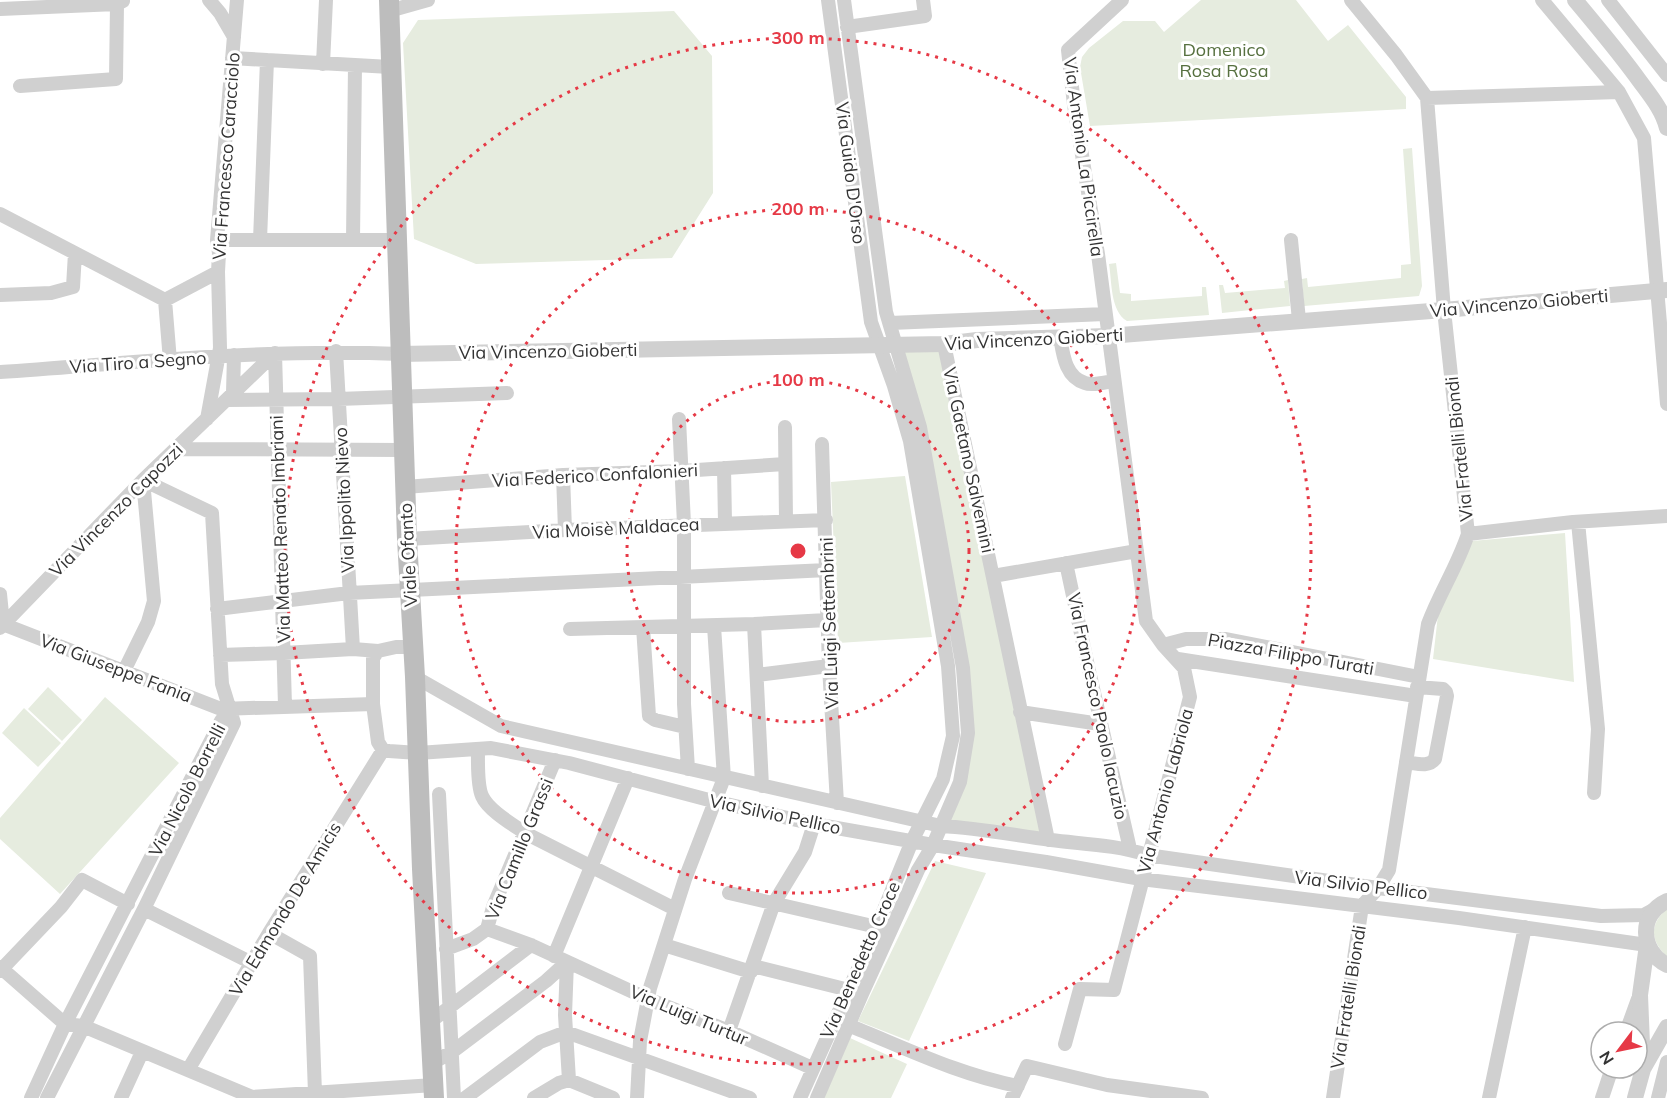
<svg xmlns="http://www.w3.org/2000/svg" width="1667" height="1098" viewBox="0 0 1667 1098" font-family="Mulish,sans-serif">
  <style>
    .green { fill: #e6ecdf }
    .lines { fill: none; stroke-linecap: round; stroke-linejoin: round }
    .minor { stroke: #d0d0d0; stroke-width: 14 }
    .tertiary { stroke: #d0d0d0; stroke-width: 16 }
    .secondary { stroke: #bdbdbd; stroke-width: 20 }
    .ring { fill: none; stroke: #e63946; stroke-width: 3; stroke-dasharray: 3 6 }
    .labels { text-anchor: middle; dominant-baseline: central; stroke-width: 6; stroke-linejoin: round; paint-order: stroke }
    .park-label { font-size: 18px; fill: #56703f; stroke: #fff }
    .street-label { font-size: 18px; fill: #333; stroke: #fff }
    .centre { fill: #e63946; stroke: #fff; stroke-width: 3 }
    .ring-label { font-size: 18px; text-anchor: middle; font-weight: bold; fill: #e63946; stroke: #fff; stroke-width: 6; stroke-linejoin: round; paint-order: stroke }
  </style>
  <rect width="100%" height="100%" fill="#fff"/>
  <path class="green" d="M1201,0H1296L1328,41L1348,25L1406,97V109L1090,126L1080,67L1082,57L1089,48L1123,21H1155L1164,32Z
    M674,11L712,56L713,193L672,258L476,264L414,239L403,43L418,20Z
    M1412,148L1422,286L1419,296L1304,306L1302,279L1307,278L1308,287L1401,278V265L1411,264L1403,149Z
    M1116,263L1120,293L1131,294V301L1202,296V287H1206L1209,315L1127,321C1110,311 1112,281 1109,264Z
    M1288,280L1290,306L1222,313L1219,285H1223L1225,293L1285,288L1284,281Z
    M941,348L1043,835L950,822L973,733L901,350Z
    M905,476L932,637L838,643L831,482Z
    M1565,533L1574,682L1433,659L1438,615L1472,541Z
    M48,687L82,720L62,741L28,709Z
    M105,697L179,763L60,894L0,839V818Z
    M24,708L61,743L38,767L2,733Z
    M935,861L986,873L909,1041L858,1021Z
    M1667,908V957C1650,939 1649,926 1667,908Z
    M850,1038L907,1064L891,1098H824Z"/>
  <g class="lines">
    <path class="minor" d="M209,0L220,13L234,37
      M1542,0L1619,92L1644,138L1667,404
      M1608,0L1667,75
      M0,9L117,4L123,1
      M389,11L428,0
      M847,27L925,16L923,0
      M232,58L390,67
      M323,64L326,0
      M20,86L116,79L117,4
      M1427,98L1619,92
      M0,214L165,300L170,361
      M217,240H397
      M260,240L267,60
      M353,240L355,65
      M1291,240L1299,320
      M0,295L51,293L73,287L75,253
      M165,300L218,272
      M890,323L1105,314
      M1060,337C1063,354 1065,377 1085,383C1092,386 1106,382 1114,381
      M944,344L1048,840
      M336,351L353,649
      M275,353L285,706
      M0,372C133,363 266,348 400,354
      M233,393L234,355
      M226,400L338,399L507,393
      M207,419L220,348L218,272L219,253L217,240L237,0
      M679,419L684,524V704L688,769
      M785,427L786,521
      M822,444L829,666L837,803
      M175,449L403,450
      M724,468L725,522
      M563,475L565,530
      M405,487L563,475L682,471L785,464
      M1578,522L1598,729L1594,793
      M1468,534L1573,522L1667,516
      M407,539L565,530L826,520
      M1066,563L1089,671L1130,849
      M993,576L1137,551
      M0,594L3,624
      M217,609L349,593L827,570
      M0,623L221,709L373,704
      M754,624L762,786
      M643,627L649,716L655,720L685,727
      M0,628L143,480L275,353
      M570,629L754,624L827,620
      M1163,645L1186,639H1226L1419,677
      M414,647H396L378,651L373,658V704L378,742L383,750L389,751L418,753L491,748L569,763L709,800L814,824L933,845L1046,862L1141,879L1459,918L1647,945
      M220,655L284,653L353,649L378,651
      M1178,659L1416,696
      M124,671L148,622L154,601L143,480
      M757,675L829,666
      M415,677L501,726L941,826C979,828 1013,835 1051,840C1083,844 1117,845 1147,855L1378,888L1601,916L1644,915L1655,909
      M1020,712L1100,724
      M478,749C478,761 477,785 482,796C488,810 512,824 525,833L675,909
      M1406,762C1416,763 1428,768 1435,759L1447,696L1446,692L1443,689L1417,687
      M439,794L454,1098
      M729,893L877,927
      M144,909L252,963
      M487,929L531,945L648,999L729,1031L812,1068
      M269,933L310,956L315,1093
      M664,945L751,972
      M446,949L473,939L487,929L493,907L555,760
      M554,956L628,778
      M567,962L565,1015L569,1080
      M753,966L857,992
      M0,967L65,1024L83,1026L252,1097L434,1085
      M0,971L61,907L82,880L128,904
      M430,1022L531,945
      M848,1025C903,1047 959,1075 1018,1086
      M729,1031L774,903L805,852L814,824
      M1626,1032L1638,999
      M1065,1044L1080,989L1114,990L1190,697L1184,668L1163,645L1146,621L1098,254L1074,105L1068,50L1122,0
      M432,1063L452,1052L546,981L567,962
      M188,1070L269,933L383,750
      M31,1098L65,1024L221,721L230,709
      M47,1098L144,909L234,723L222,684L212,513L143,480
      M121,1098L142,1052
      M465,1098L540,1042L566,1032L750,1098
      M534,1098L559,1083L569,1080L613,1098
      M637,1098L640,1041L650,988L685,879L724,778L714,626
      M800,1098L877,927L912,841L943,779L953,736L948,666L910,441L894,386L871,322L828,0
      M817,1098L862,994L918,870L933,845L960,782L968,733L963,668L920,427L886,312L844,0
      M1012,1098L1027,1066L1107,1085L1202,1098
      M1333,1098L1362,906L1378,888L1389,870L1428,624C1440,592 1457,567 1468,534L1444,310L1427,98L1396,55L1351,0
      M1489,1098L1525,927
      M1602,1098L1612,1068
      M1658,1098L1667,1062"/>
    <path class="tertiary" d="M1575,0C1596,25 1617,50 1636,76C1648,93 1662,108 1667,128
      M400,354L944,344L977,340L1108,336L1444,310L1667,290
      M1667,901C1638,914 1640,951 1667,965
      M1643,1069L1640,995L1647,945
      M1635,1098L1643,1069L1667,1027"/>
    <path class="secondary" d="M389,0L407,539L415,677L422,869L434,1098"/>
  </g>
  <g class="ring">
    <circle cx="798" cy="551" r="171"/>
    <circle cx="798" cy="551" r="342"/>
    <circle cx="798" cy="551" r="513"/>
  </g>
  <g class="labels">
    <g class="park-label">
      <text x="1224" y="49">Domenico<tspan x="1224" dy="21">Rosa Rosa</tspan></text>
    </g>
    <g class="street-label">
      <text transform="translate(226 156) rotate(-86)">Via Francesco Caracciolo</text>
      <text transform="translate(1084 157) rotate(82)">Via Antonio La Piccirella</text>
      <text transform="translate(851 173) rotate(83)">Via Guido D'Orso</text>
      <text transform="translate(1519 303) rotate(-5)">Via Vincenzo Gioberti</text>
      <text transform="translate(1034 339) rotate(-3)">Via Vincenzo Gioberti</text>
      <text transform="translate(548 351) rotate(-1)">Via Vincenzo Gioberti</text>
      <text transform="translate(138 362) rotate(-4)">Via Tiro a Segno</text>
      <text transform="translate(1459 449) rotate(-96)">Via Fratelli Biondi</text>
      <text transform="translate(969 460) rotate(78)">Via Gaetano Salvemini</text>
      <text transform="translate(595 475) rotate(-3)">Via Federico Confalonieri</text>
      <text transform="translate(344 500) rotate(-93)">Via Ippolito Nievo</text>
      <text transform="translate(116 510) rotate(-45)">Via Vincenzo Capozzi</text>
      <text transform="translate(616 528) rotate(-3)">Via Moisè Maldacea</text>
      <text transform="translate(280 529) rotate(-92)">Via Matteo Renato Imbriani</text>
      <text transform="translate(408 555) rotate(-93)">Viale Ofanto</text>
      <text transform="translate(829 623) rotate(-92)">Via Luigi Settembrini</text>
      <text transform="translate(1291 654) rotate(10)">Piazza Filippo Turati</text>
      <text transform="translate(116 668) rotate(21)">Via Giuseppe Fania</text>
      <text transform="translate(1098 706) rotate(78)">Via Francesco Paolo Iacuzio</text>
      <text transform="translate(187 790) rotate(-63)">Via Nicolò Borrelli</text>
      <text transform="translate(1165 791) rotate(-75)">Via Antonio Labriola</text>
      <text transform="translate(775 814) rotate(12)">Via Silvio Pellico</text>
      <text transform="translate(519 849) rotate(-68)">Via Camillo Grassi</text>
      <text transform="translate(1361 885) rotate(7)">Via Silvio Pellico</text>
      <text transform="translate(285 909) rotate(-59)">Via Edmondo De Amicis</text>
      <text transform="translate(860 960) rotate(-66)">Via Benedetto Croce</text>
      <text transform="translate(1348 997) rotate(-81)">Via Fratelli Biondi</text>
      <text transform="translate(689 1015) rotate(23)">Via Luigi Turtur</text>
    </g>
  </g>
  <circle cx="798" cy="551" r="9" class="centre"/>
  <g class="ring-label">
    <text x="798" y="44">300 m</text>
    <text x="798" y="215">200 m</text>
    <text x="798" y="386">100 m</text>
  </g>
  <g transform="translate(1619 1050) rotate(238)"><circle r="28" fill="#ffffff" stroke="#adadad" stroke-width="1.5"/>
  <path d="M0-4.5L10 22L0 15L-10 22Z" fill="#e63946"/>
  <text y="-9" font-size="16" font-weight="bold" text-anchor="middle" fill="#333333">N</text>
  </g>
</svg>
